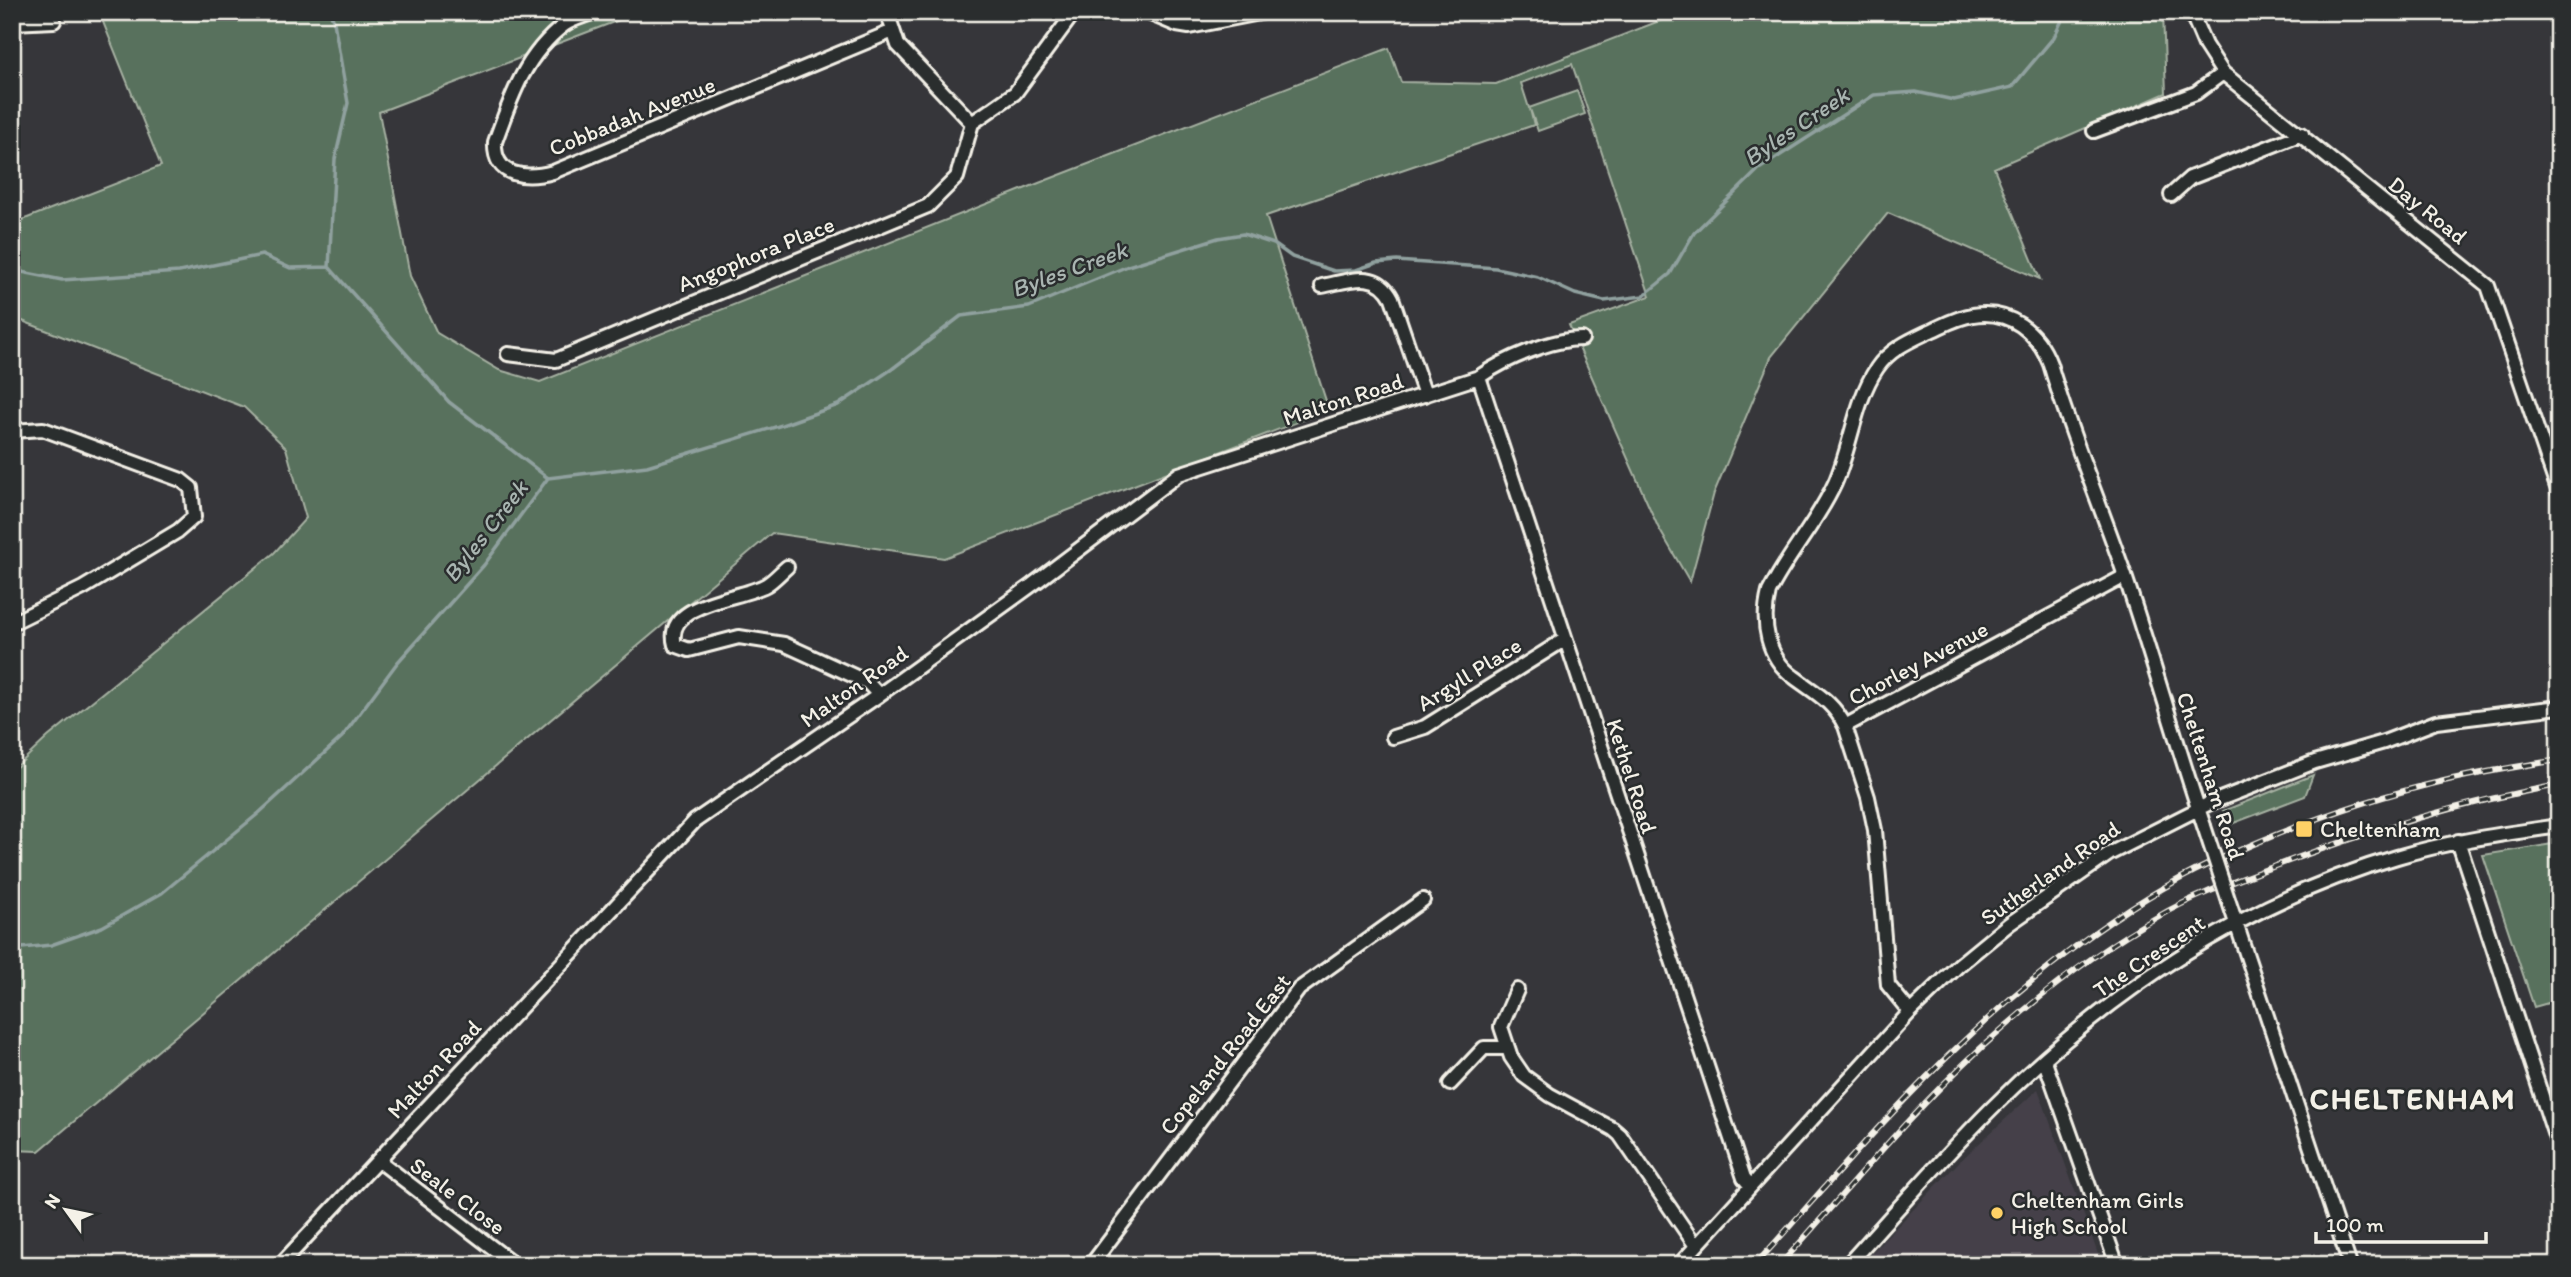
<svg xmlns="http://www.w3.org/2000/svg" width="2571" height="1277" viewBox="0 0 2571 1277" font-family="Itim,sans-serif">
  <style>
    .built { fill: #444149 }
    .green { fill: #59715d; stroke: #a6b1a2; stroke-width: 2 }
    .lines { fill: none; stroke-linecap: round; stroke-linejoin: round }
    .stream { stroke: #90a19f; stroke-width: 3.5 }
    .street-casing { stroke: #f4f1e8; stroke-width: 18 }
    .street { stroke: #2a2d2e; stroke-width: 12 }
    .rail-casing { stroke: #f4f1e8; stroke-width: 6 }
    .rail { stroke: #2a2d2e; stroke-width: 3.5; stroke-dasharray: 10; stroke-linecap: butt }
    .street-bridge-casing { stroke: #f4f1e8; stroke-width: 18; stroke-linecap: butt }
    .street-bridge { stroke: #2a2d2e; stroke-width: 12 }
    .poi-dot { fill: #ffd166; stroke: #2a2d2e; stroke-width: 2.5 }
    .labels { text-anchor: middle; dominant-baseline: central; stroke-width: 5; stroke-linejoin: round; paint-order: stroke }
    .street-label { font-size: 23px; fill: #f4f1e8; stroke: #2a2d2e }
    .poi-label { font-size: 23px; fill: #f4f1e8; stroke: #2a2d2e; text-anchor: start }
    .water-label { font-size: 24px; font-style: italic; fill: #a9b5b1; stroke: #2a2d2e }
    .district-label { font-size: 30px; font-weight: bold; letter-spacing: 2px; fill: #f4f1e8; stroke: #2a2d2e }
  </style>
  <rect width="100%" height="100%" fill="#36363a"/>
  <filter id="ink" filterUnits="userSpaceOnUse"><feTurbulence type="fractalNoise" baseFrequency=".0143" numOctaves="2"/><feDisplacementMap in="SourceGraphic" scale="14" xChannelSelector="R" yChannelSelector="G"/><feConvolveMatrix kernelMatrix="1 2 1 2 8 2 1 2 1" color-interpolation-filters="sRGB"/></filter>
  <g filter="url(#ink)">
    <path class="built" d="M2038,1089L2102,1265H1860L1960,1161Z"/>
    <path class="green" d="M99,12H640L379,112L410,276L437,333L499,370L540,382L1039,183L1389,48L1401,82L1496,84L1662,20L1658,12H1667L1670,17L1683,12H2163L2166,93L1994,168L2040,279L1888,213L1771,357L1714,493L1690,582L1658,527L1569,325L1650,296L1572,64L1521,83L1529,108L1577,91L1585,114L1538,131L1530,109L1534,125L1266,216L1329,410L944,558L772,533L39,1151L12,1150V771L48,737L274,553L306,518L286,448L244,407L12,317V224L161,166Z
      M2313,775L2305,796L2231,824L2223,811Z
      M2559,843V1000L2534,1007L2483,855Z"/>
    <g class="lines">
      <path class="stream" d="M330,12L334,22L348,103L335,159L329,267L449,402L548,478
        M12,270L62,280L179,272L262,255L290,268L329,267
        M12,949L51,945L102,927L162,893L259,813L342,737L397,663L484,565L548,478L647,466L782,425L838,405L892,369L961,316L1029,307L1128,266L1218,238L1243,234L1274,244L1292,257L1334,271L1356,270L1376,263L1397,261L1496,268L1538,277L1575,294L1604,301L1643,296L1670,274L1694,233L1759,169L1874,95L1916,92L1954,100L2012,87L2054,37L2066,12"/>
      <defs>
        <path id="street" d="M594,12C585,16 572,19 564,25C525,55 511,97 495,142C493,178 527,179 553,172L893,31
          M887,12L898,45L972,123L1015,93L1070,18L1078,12
          M1146,12L1177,25L1189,27L1265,12
          M2191,12L2205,45L2223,73L2488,286L2559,493
          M12,23L54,21
          M2094,131L2196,93L2223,73
          M2171,195L2190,178L2302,134
          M1322,286C1349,281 1376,268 1392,298L1425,395
          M508,354L556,360L928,206L957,177L972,123
          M1479,377L1744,1178L1750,1185
          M12,431L43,429L181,480L191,488L194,517L178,531L83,588L12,623
          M787,567C780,573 773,581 766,585C739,600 663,602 675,645L689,650L739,637L784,644L867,682L879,695
          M1845,726C1833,701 1815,693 1794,677C1767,658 1761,623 1769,592C1788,554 1818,521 1835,483C1851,447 1855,400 1877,368C1889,350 1909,341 1928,332C1942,326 1957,317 1973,315C2010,309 2038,332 2050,364C2071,436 2101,505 2125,576C2153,659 2176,743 2204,826
          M1393,737L1425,727L1564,640
          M2458,841L2559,1148
          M2229,902L2350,1265
          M1517,990L1501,1027L1511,1057L1524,1076L1550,1095L1613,1129L1620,1135L1696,1246
          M1910,1012L1888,985L1875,830L1868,797L1845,726L2125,576
          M2044,1059L2117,1265
          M1450,1084L1484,1048H1507
          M378,1160L515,1265
          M280,1265L695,821L879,695L1032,585L1179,474L1479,377C1505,359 1551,339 1582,339
          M1091,1265L1299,989L1423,900
          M1679,1265L1910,1012L1959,965L2009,924L2109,854L2210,803L2315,762L2384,742L2436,722L2559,707
          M1847,1265C1894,1213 1941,1159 1991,1109C2104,996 2242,902 2397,857C2450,841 2504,834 2559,826"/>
      </defs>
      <use href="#street" class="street-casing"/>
      <use href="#street" class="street"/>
      <defs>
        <path id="rail" d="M1755,1265C1824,1189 1890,1110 1965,1040C2033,975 2124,904 2209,864C2284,829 2364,799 2444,781C2482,772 2520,766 2559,760
          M1780,1265C1846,1192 1909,1114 1981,1048C2036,998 2094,952 2159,916C2195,895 2236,881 2275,866C2368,831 2461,802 2559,785"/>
      </defs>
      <use href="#rail" class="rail-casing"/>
      <use href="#rail" class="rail"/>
      <defs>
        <path id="street-bridge" d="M2204,826L2229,902"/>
      </defs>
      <use href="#street-bridge" class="street-bridge-casing"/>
      <use href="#street-bridge" class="street-bridge"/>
    </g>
  </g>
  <g class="poi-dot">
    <rect x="2295" y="820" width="18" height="18" rx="3.5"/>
    <circle cx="1997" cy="1213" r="7"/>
  </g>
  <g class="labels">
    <g class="street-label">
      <text transform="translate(632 116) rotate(-22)">Cobbadah Avenue</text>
      <text transform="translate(2428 210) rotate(39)">Day Road</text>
      <text transform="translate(756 254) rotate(-22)">Angophora Place</text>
      <text transform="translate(1343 399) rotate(-18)">Malton Road</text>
      <text transform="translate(1918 663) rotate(-28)">Chorley Avenue</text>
      <text transform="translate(1469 674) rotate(-32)">Argyll Place</text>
      <text transform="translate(854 686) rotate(-35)">Malton Road</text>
      <text transform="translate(1632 776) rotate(72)">Kethel Road</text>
      <text transform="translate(2211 776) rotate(72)">Cheltenham Road</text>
      <text transform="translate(2050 873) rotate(-35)">Sutherland Road</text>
      <text transform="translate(2149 956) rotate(-34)">The Crescent</text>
      <text transform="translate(1225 1054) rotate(-52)">Copeland Road East</text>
      <text transform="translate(434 1069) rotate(-47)">Malton Road</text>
      <text transform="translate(458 1196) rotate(37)">Seale Close</text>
    </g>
    <g class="poi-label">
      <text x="2320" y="829">Cheltenham</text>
      <text x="2011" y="1200">Cheltenham Girls<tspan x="2011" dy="26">High School</tspan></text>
    </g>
    <g class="water-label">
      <text transform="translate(1796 126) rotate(-34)">Byles Creek</text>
      <text transform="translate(1069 269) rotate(-20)">Byles Creek</text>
      <text transform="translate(485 531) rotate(-52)">Byles Creek</text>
    </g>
    <g class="district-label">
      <text x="2413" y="1098">CHELTENHAM</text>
    </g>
  </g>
  <rect width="2571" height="1277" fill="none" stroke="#2a2d2e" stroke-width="42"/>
  <rect x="21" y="21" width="2529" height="1235" fill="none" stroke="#f4f1e8" stroke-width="2.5" filter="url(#ink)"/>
  <g transform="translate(66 1210) rotate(303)" stroke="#2a2d2e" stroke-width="5" paint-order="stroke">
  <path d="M0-5L12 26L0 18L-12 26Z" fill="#f4f1e8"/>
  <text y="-10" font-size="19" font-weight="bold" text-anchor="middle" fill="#f4f1e8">N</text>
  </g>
  <path d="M2316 1232v10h170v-10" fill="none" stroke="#f4f1e8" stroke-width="3.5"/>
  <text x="2326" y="1232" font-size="21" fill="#f4f1e8" stroke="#2a2d2e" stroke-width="5" paint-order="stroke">100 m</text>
</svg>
